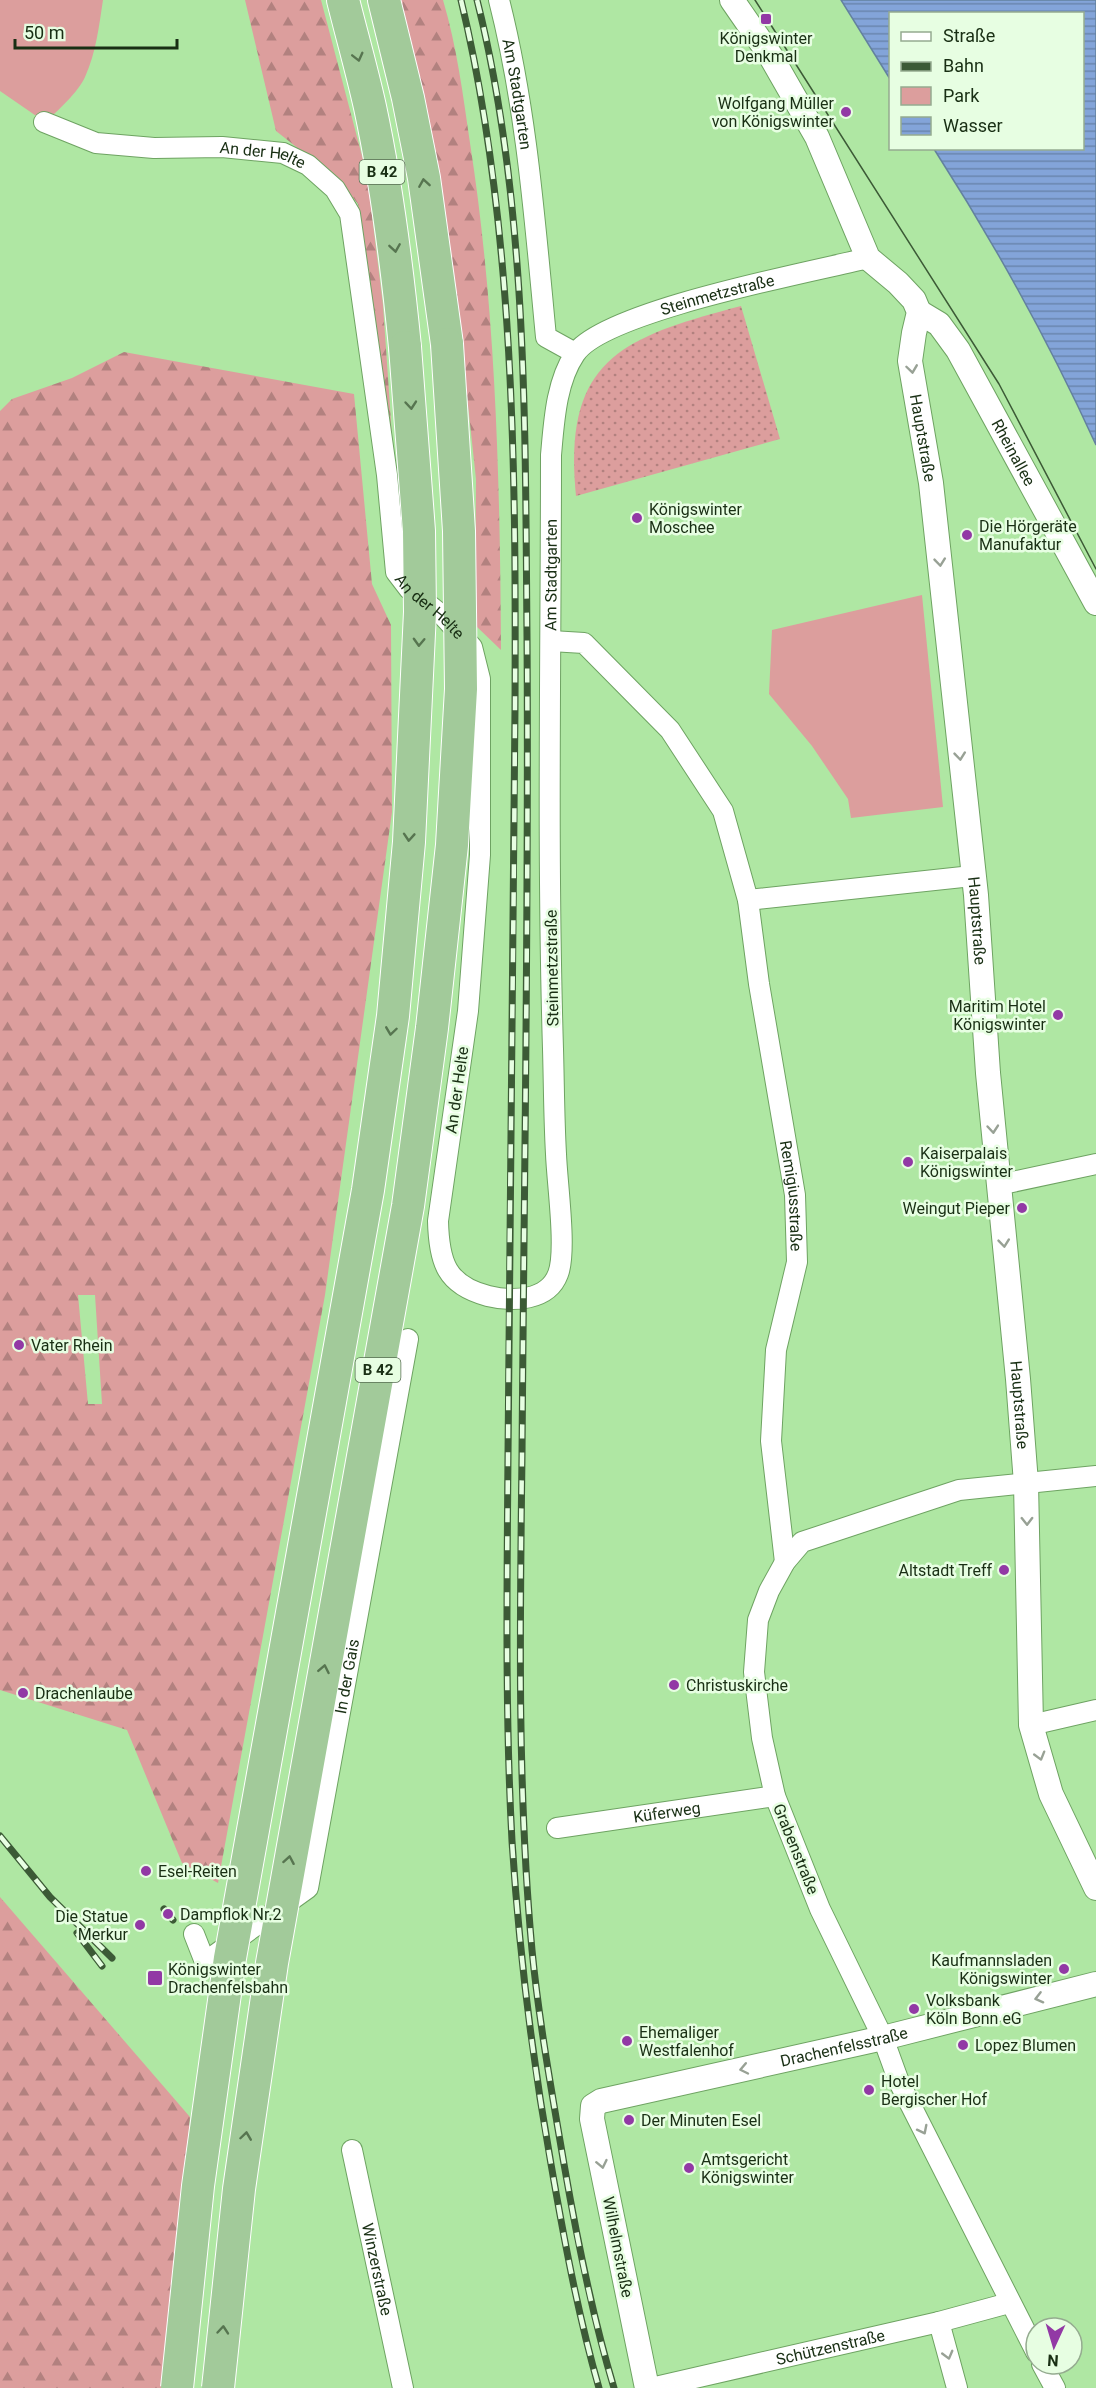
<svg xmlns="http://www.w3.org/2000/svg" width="1096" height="2388" viewBox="0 0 1096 2388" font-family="Roboto,sans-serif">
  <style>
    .grass { fill: url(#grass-dots) }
    .forest { fill: url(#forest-firs); fill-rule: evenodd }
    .green { fill: #dc9e9d }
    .water { fill: url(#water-rules); stroke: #63819e; stroke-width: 1.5 }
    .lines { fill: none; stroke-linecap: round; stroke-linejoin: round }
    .minor-casing { stroke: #6ea362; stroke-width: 22 }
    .tertiary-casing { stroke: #6ea362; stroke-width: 26 }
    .trunk-casing { stroke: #fff; stroke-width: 34 }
    .minor { stroke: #fff; stroke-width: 20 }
    .tertiary { stroke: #fff; stroke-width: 24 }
    .trunk { stroke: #a2ca9a; stroke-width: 32 }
    .tram { stroke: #3c5a36; stroke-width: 1.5 }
    .rail-casing { stroke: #3c5a36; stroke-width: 7 }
    .rail { stroke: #e7fee2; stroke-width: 4.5; stroke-dasharray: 14; stroke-linecap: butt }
    .trunk-bridge-casing { stroke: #fff; stroke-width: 34; stroke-linecap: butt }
    .trunk-bridge { stroke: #a2ca9a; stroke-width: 32 }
    .oneway { stroke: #577550 }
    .oneway2 { stroke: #98a195 }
    .poi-dot { fill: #9239a5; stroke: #e7fee2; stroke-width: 2 }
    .labels { text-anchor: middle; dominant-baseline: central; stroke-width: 5; stroke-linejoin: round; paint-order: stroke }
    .shield { fill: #e7fee2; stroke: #576d52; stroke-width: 1.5 }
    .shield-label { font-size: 15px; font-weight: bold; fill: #192f14 }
    .poi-label { font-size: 16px; fill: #192f14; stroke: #e7fee2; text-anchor: start }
    .street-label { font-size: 16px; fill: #192f14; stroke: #e7fee2 }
  </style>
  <defs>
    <pattern id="grass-dots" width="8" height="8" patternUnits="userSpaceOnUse" patternTransform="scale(1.5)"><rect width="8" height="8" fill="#dc9e9d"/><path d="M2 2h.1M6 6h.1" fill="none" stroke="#b2817f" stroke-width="1.8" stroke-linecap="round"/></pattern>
    <pattern id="forest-firs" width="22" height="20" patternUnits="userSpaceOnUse" patternTransform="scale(1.5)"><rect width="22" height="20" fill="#dc9e9d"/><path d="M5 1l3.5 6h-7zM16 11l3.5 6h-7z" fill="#b2817f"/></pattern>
    <pattern id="water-rules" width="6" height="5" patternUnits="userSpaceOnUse" patternTransform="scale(1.5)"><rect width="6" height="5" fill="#83a4d9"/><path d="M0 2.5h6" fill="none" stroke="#6a86af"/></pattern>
  </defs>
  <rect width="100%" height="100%" fill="#afe7a3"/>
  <path class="grass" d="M741,306L780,439L576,496C562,358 624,337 741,306Z"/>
  <path class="forest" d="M245,0H321L367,175L383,305L392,436L389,449L358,204L341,182L276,131Z
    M400,0H443C457,47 463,95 470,143C496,310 500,481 501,650L475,625L476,479L456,294L425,99Z
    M124,352L354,394L372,584L391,625L392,812L325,1295L218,1883L182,1863L127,1730L0,1690V411L12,399L72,378ZM78,1295H95L102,1404H88Z
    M0,1897L190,2117L165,2388H0Z"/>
  <path class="green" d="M0,0H103C99,26 96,53 85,77C79,91 57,112 45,122L0,91Z
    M922,595L943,807L851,818L848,799L812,746L769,694L772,630Z"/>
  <path class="water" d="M841,0H1096V445C1049,342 995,244 934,149L1082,148V14H890V79Z"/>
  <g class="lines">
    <defs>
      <g id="minor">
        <path id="s1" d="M499,0C527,110 535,224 546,337L575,353"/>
        <path id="s2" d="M44,122L96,143L154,148L222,147L283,153L308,165L335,189L350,214L387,475L396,572L409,589L443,616L472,647L480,679V855L468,1011L438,1221C439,1262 446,1285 488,1296C513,1302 548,1301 558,1274C567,1251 557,1183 556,1154C554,1119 554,1084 553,1049C547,851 551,653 551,455C554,422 556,382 575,354C603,311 811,272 868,258"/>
        <path id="s3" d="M551,641L584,643L670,730L723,811L748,900L759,984L795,1195L797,1262L776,1350L771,1441L785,1562"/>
        <path d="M748,900L972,876"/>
        <path d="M998,1185L1096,1164"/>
        <path d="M1031,1725L1096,1710"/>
        <path id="s4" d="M557,1828L775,1796"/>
        <path id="s5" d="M194,1934L205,1962L308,1888L408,1339"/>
        <path id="s6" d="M352,2150L403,2388"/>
        <path d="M939,2322L957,2388"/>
        <path d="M1036,2352L899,2082L883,2038L820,1909L775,1796L762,1738L754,1672L758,1620L769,1591L785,1562L802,1542L959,1490L1096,1476"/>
        <path d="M1042,2364L1055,2388"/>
        <path id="s7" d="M651,2388L939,2322L1009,2303"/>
      </g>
      <g id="tertiary">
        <path id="s8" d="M732,0L770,55L817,137L868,258L898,283L914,300L919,312L914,333L910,361L931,483L976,895L988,1073L1018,1379L1026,1483L1031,1725L1051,1794L1096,1888"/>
        <path id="s9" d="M919,312L939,324L958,350L1096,603"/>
        <path id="s10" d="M647,2388L592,2119L593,2106L601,2101L883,2038L1096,1984"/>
      </g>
      <path id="trunk" d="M343,0C352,36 362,71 370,107C387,186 397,266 405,347
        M384,0L408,98L424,178L447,344"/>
    </defs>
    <use href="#minor" class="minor-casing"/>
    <use href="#tertiary" class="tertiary-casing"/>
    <use href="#trunk" class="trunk-casing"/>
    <use href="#minor" class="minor"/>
    <use href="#tertiary" class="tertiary"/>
    <use href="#trunk" class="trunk"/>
    <path class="tram" d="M755,0L999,384L1096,569"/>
    <defs>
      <path id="rail" d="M461,0C515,225 516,477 515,708C514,957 509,1206 508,1455C507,1584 505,1713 512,1841C519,1950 532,2057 551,2164C564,2239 578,2315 599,2388
        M477,0C528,202 525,428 527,636C529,909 524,1182 522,1456C520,1620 517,1785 532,1950C539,2022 552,2093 564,2164C577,2239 592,2315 614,2388
        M0,1836L50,1897L112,1958
        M164,1909L173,1920
        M77,1933L102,1966"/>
    </defs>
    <use href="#rail" class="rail-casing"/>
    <use href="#rail" class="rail"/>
    <defs>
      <path id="trunk-bridge" d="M177,2388L198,2186L230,1958L368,1190L393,1016L409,842L420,612L419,531L405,347
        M218,2388L239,2189L272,1963L408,1206L432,1028L452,845L461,689L459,531L447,344"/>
    </defs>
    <use href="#trunk-bridge" class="trunk-bridge-casing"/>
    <use href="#trunk-bridge" class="trunk-bridge"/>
  </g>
  <defs><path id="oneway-chevron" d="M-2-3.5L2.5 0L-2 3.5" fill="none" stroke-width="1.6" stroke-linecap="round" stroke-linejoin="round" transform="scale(1.5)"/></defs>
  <g class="oneway">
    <use href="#oneway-chevron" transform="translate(358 57) rotate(76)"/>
    <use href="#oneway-chevron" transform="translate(424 183) rotate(-99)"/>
    <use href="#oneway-chevron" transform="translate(395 248) rotate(81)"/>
    <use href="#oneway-chevron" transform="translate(411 405) rotate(85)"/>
    <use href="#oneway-chevron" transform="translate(419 642) rotate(92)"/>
    <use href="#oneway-chevron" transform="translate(409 837) rotate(94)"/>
    <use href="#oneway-chevron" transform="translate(391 1031) rotate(98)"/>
    <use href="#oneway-chevron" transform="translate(324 1669) rotate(-79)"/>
    <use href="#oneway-chevron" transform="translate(289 1860) rotate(-80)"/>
    <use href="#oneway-chevron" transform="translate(246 2136) rotate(-82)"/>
    <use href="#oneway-chevron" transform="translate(223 2330) rotate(-85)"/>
  </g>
  <g class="oneway2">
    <use href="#oneway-chevron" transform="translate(912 369) rotate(82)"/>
    <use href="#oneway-chevron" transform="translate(940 562) rotate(84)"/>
    <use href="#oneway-chevron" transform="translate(960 756) rotate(84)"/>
    <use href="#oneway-chevron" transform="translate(993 1129) rotate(85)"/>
    <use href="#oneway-chevron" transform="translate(1004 1243) rotate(84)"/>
    <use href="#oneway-chevron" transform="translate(1027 1521) rotate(89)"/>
    <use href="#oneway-chevron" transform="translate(1040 1756) rotate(74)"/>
    <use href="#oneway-chevron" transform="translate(1039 1998) rotate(166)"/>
    <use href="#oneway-chevron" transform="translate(744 2069) rotate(168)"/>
    <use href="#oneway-chevron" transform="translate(923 2130) rotate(63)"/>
    <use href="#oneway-chevron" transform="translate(602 2164) rotate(78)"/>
    <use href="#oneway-chevron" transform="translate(948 2355) rotate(75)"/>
  </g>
  <g class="poi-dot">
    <rect x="760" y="13" width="12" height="12" rx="3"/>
    <circle cx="846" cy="112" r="6"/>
    <circle cx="637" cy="518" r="6"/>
    <circle cx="967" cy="535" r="6"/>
    <circle cx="1058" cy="1015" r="6"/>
    <circle cx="908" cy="1162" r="6"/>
    <circle cx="1022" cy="1208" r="6"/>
    <circle cx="19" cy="1345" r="6"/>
    <circle cx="1004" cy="1570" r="6"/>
    <circle cx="674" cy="1685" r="6"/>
    <circle cx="23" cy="1693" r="6"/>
    <circle cx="146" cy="1871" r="6"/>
    <circle cx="168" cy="1914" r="6"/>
    <circle cx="140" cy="1925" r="6"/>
    <circle cx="1064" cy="1969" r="6"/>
    <rect x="147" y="1970" width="16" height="16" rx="3"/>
    <circle cx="914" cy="2009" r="6"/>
    <circle cx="627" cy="2041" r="6"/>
    <circle cx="963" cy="2045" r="6"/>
    <circle cx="869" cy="2090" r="6"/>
    <circle cx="629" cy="2120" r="6"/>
    <circle cx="689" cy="2168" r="6"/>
  </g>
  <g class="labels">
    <g class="shield">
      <rect x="359.5" y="160" width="45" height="24" rx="4.5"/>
      <rect x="355.5" y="1358" width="45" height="24" rx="4.5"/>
    </g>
    <g class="shield-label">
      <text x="382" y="172">B 42</text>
      <text x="378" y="1370">B 42</text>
    </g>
    <g class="poi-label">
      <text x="766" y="38" text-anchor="middle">Königswinter<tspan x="766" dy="18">Denkmal</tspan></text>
      <text x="834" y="103" text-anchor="end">Wolfgang Müller<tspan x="834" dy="18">von Königswinter</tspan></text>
      <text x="649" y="509">Königswinter<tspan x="649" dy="18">Moschee</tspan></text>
      <text x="979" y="526">Die Hörgeräte<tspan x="979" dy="18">Manufaktur</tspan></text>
      <text x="1046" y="1006" text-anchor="end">Maritim Hotel<tspan x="1046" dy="18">Königswinter</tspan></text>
      <text x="920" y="1153">Kaiserpalais<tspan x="920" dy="18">Königswinter</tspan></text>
      <text x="1010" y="1208" text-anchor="end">Weingut Pieper</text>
      <text x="31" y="1345">Vater Rhein</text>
      <text x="992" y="1570" text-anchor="end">Altstadt Treff</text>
      <text x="686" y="1685">Christuskirche</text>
      <text x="35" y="1693">Drachenlaube</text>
      <text x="158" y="1871">Esel-Reiten</text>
      <text x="180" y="1914">Dampflok Nr.2</text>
      <text x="128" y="1916" text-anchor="end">Die Statue<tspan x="128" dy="18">Merkur</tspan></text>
      <text x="1052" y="1960" text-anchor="end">Kaufmannsladen<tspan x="1052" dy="18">Königswinter</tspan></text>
      <text x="168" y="1969">Königswinter<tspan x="168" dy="18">Drachenfelsbahn</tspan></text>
      <text x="926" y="2000">Volksbank<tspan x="926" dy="18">Köln Bonn eG</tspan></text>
      <text x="639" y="2032">Ehemaliger<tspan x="639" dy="18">Westfalenhof</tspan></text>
      <text x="975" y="2045">Lopez Blumen</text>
      <text x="881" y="2081">Hotel<tspan x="881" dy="18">Bergischer Hof</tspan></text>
      <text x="641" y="2120">Der Minuten Esel</text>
      <text x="701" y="2159">Amtsgericht<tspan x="701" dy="18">Königswinter</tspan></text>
    </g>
    <g class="street-label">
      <text stroke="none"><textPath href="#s1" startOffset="96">Am Stadtgarten</textPath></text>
      <text stroke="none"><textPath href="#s2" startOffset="224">An der Helte</textPath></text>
      <text stroke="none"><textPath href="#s2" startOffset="2643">Steinmetzstraße</textPath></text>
      <text stroke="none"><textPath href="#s8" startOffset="496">Hauptstraße</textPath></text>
      <text stroke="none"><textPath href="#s9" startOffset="172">Rheinallee</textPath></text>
      <text stroke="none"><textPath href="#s2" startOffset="2262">Am Stadtgarten</textPath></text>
      <text stroke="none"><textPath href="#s2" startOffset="746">An der Helte</textPath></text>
      <text stroke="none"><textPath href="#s8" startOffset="982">Hauptstraße</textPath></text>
      <text transform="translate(552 968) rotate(-91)">Steinmetzstraße</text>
      <text transform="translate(457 1090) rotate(-82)">An der Helte</text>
      <text stroke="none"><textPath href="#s3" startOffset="644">Remigiusstraße</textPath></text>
      <text stroke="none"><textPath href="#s8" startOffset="1468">Hauptstraße</textPath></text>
      <text stroke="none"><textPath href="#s5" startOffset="372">In der Gais</textPath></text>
      <text stroke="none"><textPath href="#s4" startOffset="111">Küferweg</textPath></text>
      <text transform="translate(796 1849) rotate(68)">Grabenstraße</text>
      <text stroke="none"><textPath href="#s10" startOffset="546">Drachenfelsstraße</textPath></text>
      <text transform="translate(618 2247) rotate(79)">Wilhelmstraße</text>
      <text stroke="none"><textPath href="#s6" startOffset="122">Winzerstraße</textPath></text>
      <text stroke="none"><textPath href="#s7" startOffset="184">Schützenstraße</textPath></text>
    </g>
  </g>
  <rect x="889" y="12" width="195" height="138" fill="#e7fee2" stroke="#95ab90" stroke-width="1.5"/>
  <rect x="901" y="32" width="30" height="9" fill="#ffffff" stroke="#95ab90" stroke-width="1.5"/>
  <text x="943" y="42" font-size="18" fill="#192f14">Straße</text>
  <rect x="901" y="62" width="30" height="9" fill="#3c5a36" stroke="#95ab90" stroke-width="1.5"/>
  <text x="943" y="72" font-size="18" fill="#192f14">Bahn</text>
  <rect x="901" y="87" width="30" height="18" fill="#dc9e9d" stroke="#95ab90" stroke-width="1.5"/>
  <text x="943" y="102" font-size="18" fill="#192f14">Park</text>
  <rect x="901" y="117" width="30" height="18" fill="url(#water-rules)" stroke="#95ab90" stroke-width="1.5"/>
  <text x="943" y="132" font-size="18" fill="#192f14">Wasser</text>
  <g transform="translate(1054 2346) rotate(184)"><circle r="28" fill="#e7fee2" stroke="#95ab90" stroke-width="1.5"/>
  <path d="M0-4.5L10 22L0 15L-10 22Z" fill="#9239a5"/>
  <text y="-9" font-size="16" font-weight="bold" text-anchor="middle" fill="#192f14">N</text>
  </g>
  <path d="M15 39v9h162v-9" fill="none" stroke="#192f14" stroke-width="3"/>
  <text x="24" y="39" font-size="18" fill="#192f14" stroke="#e7fee2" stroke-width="4.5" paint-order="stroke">50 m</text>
</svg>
